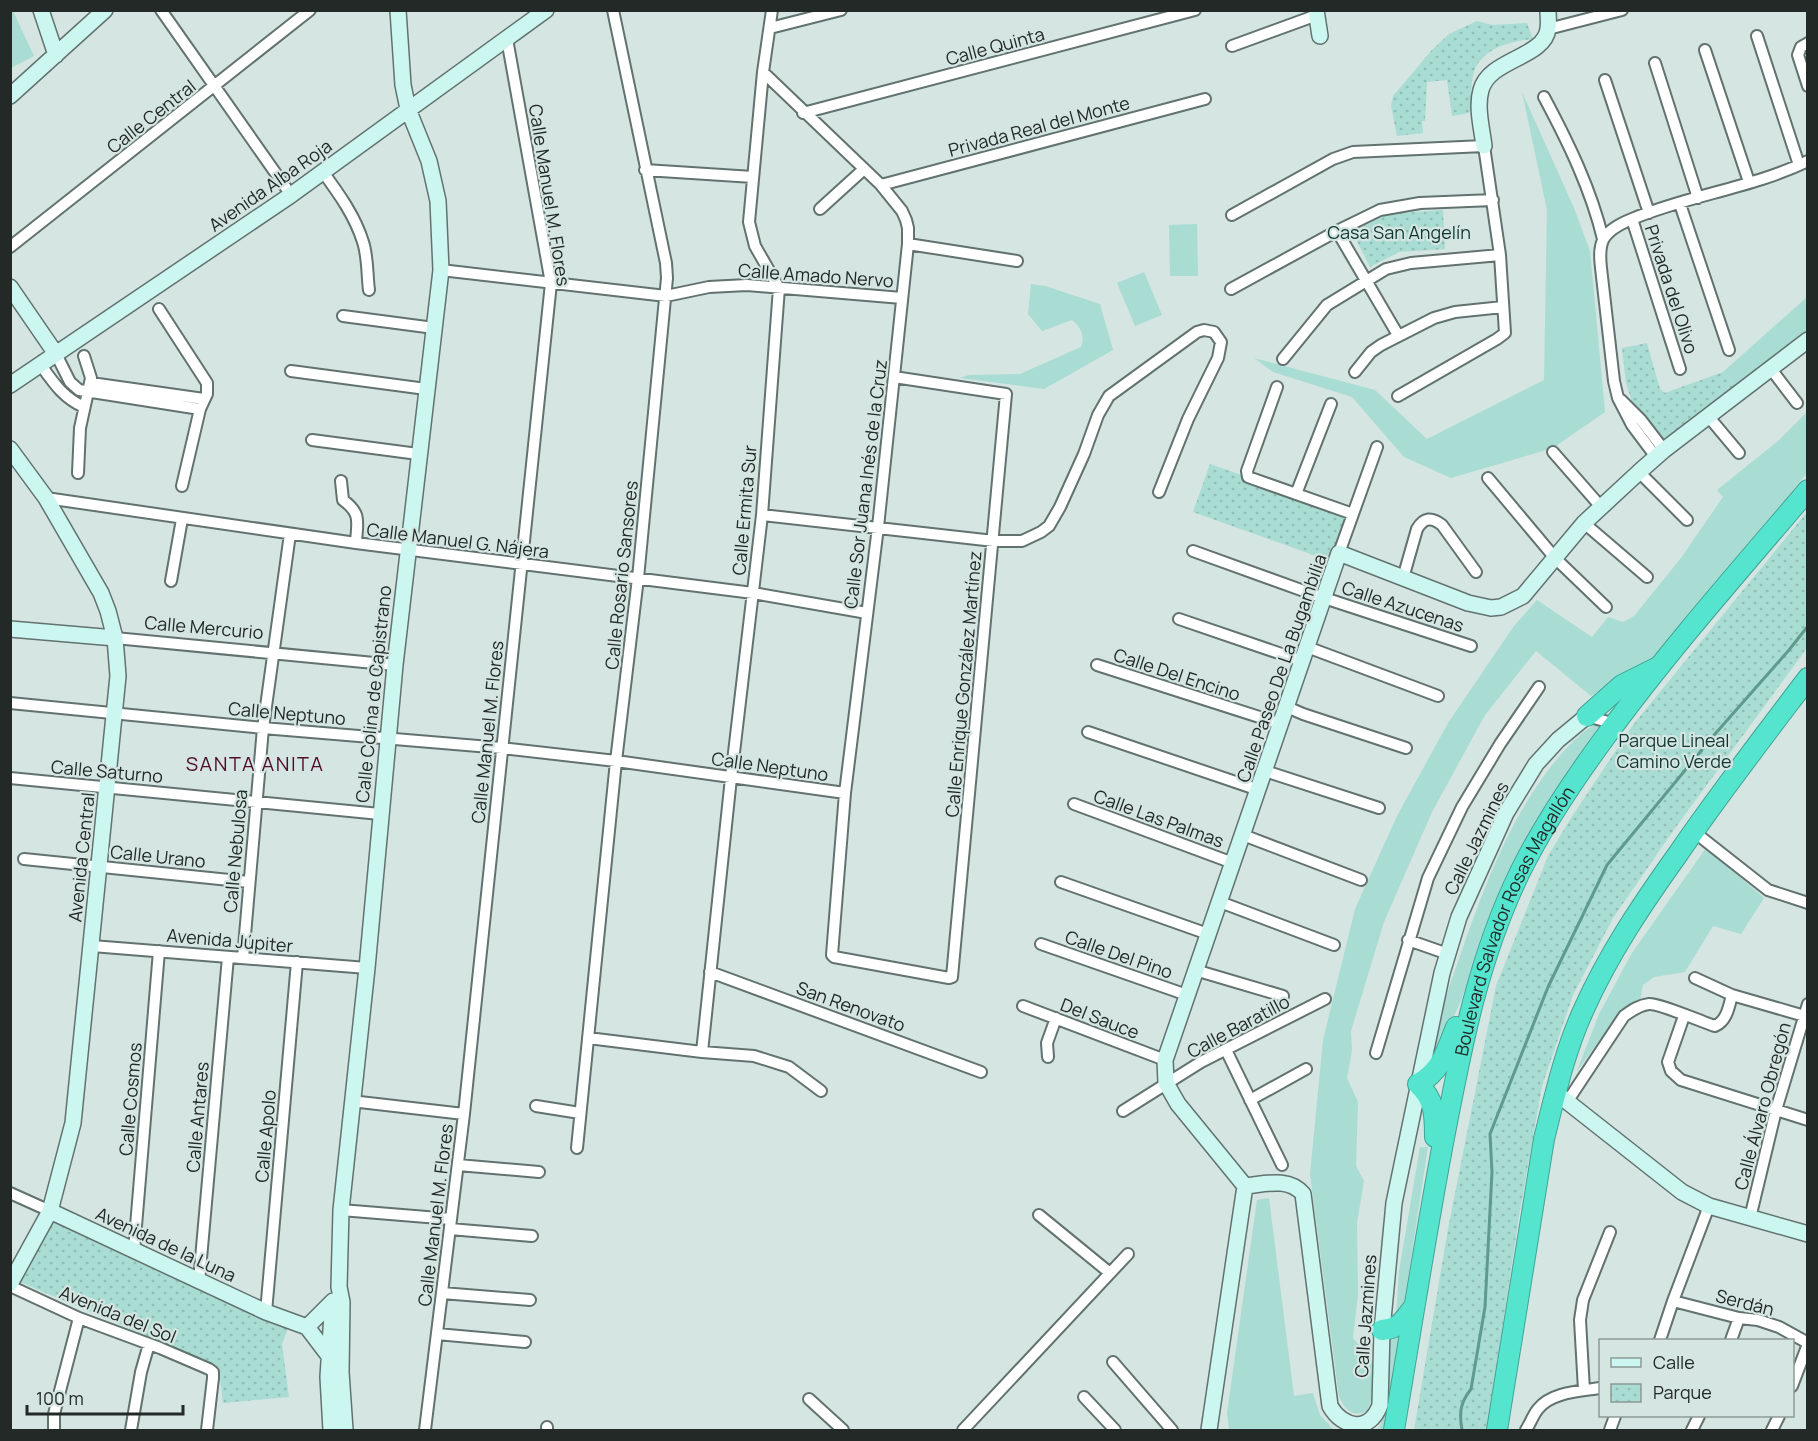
<svg xmlns="http://www.w3.org/2000/svg" width="1818" height="1441" viewBox="0 0 1818 1441" font-family="Manrope,sans-serif">
  <style>
    .green { fill: #a9dcd2 }
    .park { fill: url(#park-dots) }
    .lines { fill: none; stroke-linecap: round; stroke-linejoin: round }
    .stream { stroke: #5f9a8f; stroke-width: 3 }
    .street-casing { stroke: #62726f; stroke-width: 14 }
    .secondary-casing { stroke: #62726f; stroke-width: 18 }
    .highway-casing { stroke: #43a394; stroke-width: 22 }
    .street { stroke: #fff; stroke-width: 10 }
    .secondary { stroke: #ccf7f1; stroke-width: 15 }
    .highway { stroke: #55e5cf; stroke-width: 20 }
    .labels { text-anchor: middle; dominant-baseline: central; stroke-width: 4.5; stroke-linejoin: round; paint-order: stroke }
    .street-label { font-size: 18px; fill: #222927; stroke: #d4e5e2 }
    .park-label { font-size: 18px; fill: #0f3731; stroke: #d4e5e2 }
    .neighbourhood-label { font-size: 20px; letter-spacing: 1.5px; fill: #500d28; stroke: #d4e5e2 }
  </style>
  <defs>
    <pattern id="park-dots" width="8" height="8" patternUnits="userSpaceOnUse" patternTransform="scale(1.5)"><rect width="8" height="8" fill="#a9dcd2"/><path d="M2 2h.1M6 6h.1" fill="none" stroke="#91bdb4" stroke-width="1.8" stroke-linecap="round"/></pattern>
  </defs>
  <rect width="100%" height="100%" fill="#d4e5e2"/>
  <path class="green" d="M13,11L34,56L11,68L10,11Z
    M1522,92L1574,208L1590,251L1605,412L1553,448L1451,478L1404,457L1352,397L1273,372L1254,358L1375,390L1427,439L1544,380L1547,210Z
    M1197,224L1198,276H1170L1169,225Z
    M1144,272L1162,315L1135,326L1117,283Z
    M1031,284L1045,286L1100,304L1113,350L1044,389L960,378L969,375L1020,374L1081,347C1085,336 1081,327 1072,320L1042,331L1028,314Z
    M1807,297V334L1738,388L1723,372Z
    M1807,412V473L1654,659L1591,696L1536,651L1485,715L1432,812L1384,922L1351,1031L1352,1050L1347,1078L1358,1102L1356,1166L1364,1181L1357,1223L1358,1294L1353,1338L1372,1362V1400L1367,1411C1352,1418 1346,1410 1339,1397L1310,1174L1323,1040L1355,909L1397,816L1448,723L1514,626L1537,600L1592,637L1608,617L1623,622L1634,616L1681,558L1723,497L1717,490L1778,441Z
    M1594,725H1601L1575,763L1484,939L1460,1003L1431,1066C1433,1053 1435,1039 1438,1026C1443,1002 1452,979 1460,956C1484,887 1510,816 1557,759C1568,746 1579,734 1594,725Z
    M1706,848L1764,898L1741,934L1713,926L1685,972L1654,977L1643,985L1640,1000L1621,1011L1577,1071L1599,1014L1632,953Z
    M1420,1147H1428L1402,1317L1396,1318L1399,1271Z
    M1269,1198L1294,1396L1313,1393L1320,1415L1334,1430H1229L1227,1413L1257,1200Z
    M1405,1329L1387,1430H1375L1379,1428L1385,1413L1388,1337H1395Z"/>
  <path class="park" d="M1477,21L1492,25L1527,23L1533,39C1512,41 1482,48 1474,72C1470,84 1472,98 1471,110L1469,113L1452,116L1447,80L1427,82L1425,121H1422L1423,133L1397,136L1391,106L1393,96L1432,50L1449,34Z
    M1443,210L1445,249L1399,252L1370,267L1352,232L1388,214Z
    M1647,343L1660,389L1665,393L1723,372L1738,388L1663,439L1632,402L1626,383L1622,348Z
    M1210,464L1353,514L1336,563L1193,512Z
    M1807,512V648L1673,831L1613,918L1573,995L1542,1086L1520,1210L1487,1430H1414L1448,1229L1496,986L1548,856L1571,818L1633,725Z
    M53,1218L289,1326L282,1344L289,1397L223,1403L219,1370L213,1364L20,1282Z"/>
  <g class="lines">
    <path class="stream" d="M1462,1430C1459,1413 1460,1403 1471,1389L1485,1307L1492,1172L1490,1134L1548,987L1607,865L1715,734L1789,650L1808,626"/>
    <defs>
      <path id="street" d="M161,10L291,195
        M770,28L841,10
        M1548,29L1622,10
        M1757,36L1799,165
        M1808,43L1801,47L1798,55L1808,86
        M1232,46L1317,15
        M1705,50L1749,182
        M1655,63L1698,198
        M763,72L881,185L902,211L906,220L908,228V244L878,527L845,793L832,955L834,957L949,978L952,977L1006,394L894,377
        M1605,80L1649,213
        M1544,97C1568,142 1591,189 1603,239
        M803,113L1195,10
        M645,170L753,177
        M323,172C339,194 355,216 363,242C368,257 367,275 369,290
        M881,185L1205,99
        M1680,204L1729,350
        M820,209L864,169
        M1232,215L1333,159L1353,152L1484,146L1500,255L1505,333L1497,339L1398,396
        M1632,219L1680,369
        M1337,231L1398,335
        M908,244L1017,261
        M10,247L310,10
        M441,270L666,296L709,287L747,285L902,298
        M1231,289L1337,231L1380,210L1420,203L1493,200
        M159,309L207,383V394L200,409L182,486
        M343,316L434,328
        M56,354L70,382L79,390L200,409
        M1283,359L1327,305L1386,269L1411,263L1500,255
        M40,364C53,382 63,398 84,407
        M1771,369L1797,403
        M291,371L426,389
        M1355,372L1371,352L1381,345L1434,318L1455,312L1503,307
        M91,383L204,399
        M1277,387L1247,471L1248,477L1353,514
        M1621,400L1641,420L1664,450
        M1708,416L1739,453
        M312,440L418,454
        M1553,452L1602,508
        M1656,457L1632,425L1618,398L1614,381L1601,268C1600,259 1599,249 1603,240C1608,230 1622,223 1632,219C1689,195 1752,188 1808,161
        M1639,472L1687,520
        M78,473L80,428L91,378L84,356
        M1488,478L1555,558L1606,607
        M341,481L343,500C362,514 357,522 356,543
        M1296,494L1331,404
        M46,498L356,543L753,593L867,613
        M762,515L994,541H1022L1041,532L1049,526L1060,507L1084,454L1098,415L1109,396L1197,332L1204,330L1214,332L1221,342L1218,358L1188,419L1159,492
        M1584,523L1647,577
        M1193,551L1315,595L1471,646
        M1339,553L1377,447
        M1403,578L1417,529C1424,517 1432,517 1442,525L1476,572
        M171,581L182,519
        M1179,619L1302,661
        M115,638L395,665
        M1307,647L1438,696
        M1097,665L1281,724
        M10,703L263,728L502,748L616,761L845,793
        M1287,707L1303,714L1406,748
        M1587,716L1615,724
        M1088,732L1259,790
        M1265,771L1379,808
        M10,778L380,814
        M1074,804L1233,863
        M1693,831L1768,890L1808,903
        M1243,835L1361,880
        M24,859L249,882
        M1061,882L1208,934
        M1220,902L1334,945
        M1408,940L1448,954
        M1041,944L1187,995
        M92,946L367,968
        M243,958L263,728L290,534
        M1195,970L1283,996
        M710,972L981,1072
        M1695,978L1732,995L1808,1017
        M1023,1006L1165,1060
        M1684,1016L1668,1062L1671,1071L1681,1080L1808,1120
        M588,1038L702,1052L731,778L762,515L779,288L755,246L749,222L763,72L772,10
        M1226,1050L1282,1165
        M702,1052L754,1056L789,1067L821,1091
        M1376,1053L1428,878L1462,807L1500,744L1539,687
        M1048,1057L1047,1043L1056,1018
        M1250,1100L1306,1069
        M351,1101L464,1114
        M1567,1102L1624,1016C1631,1011 1639,1005 1649,1004C1659,1003 1702,1022 1715,1026C1727,1021 1729,1006 1732,995
        M536,1106L580,1113
        M1123,1111L1201,1062L1325,999
        M577,1148L616,761L638,578L667,278L666,263L613,10
        M458,1165L539,1172
        M10,1193L50,1211
        M341,1210L451,1219
        M1039,1215L1110,1273
        M1750,1218L1776,1110L1808,1004
        M450,1229L532,1236
        M134,1250L159,951
        M199,1281L228,957
        M10,1286L79,1318L160,1348L209,1369L213,1372V1378L207,1430
        M442,1293L530,1300
        M1673,1301L1739,1318L1758,1320L1779,1327L1808,1343
        M266,1312L297,962
        M437,1334L525,1342
        M1660,1340L1673,1301L1709,1206
        M1731,1340L1739,1318
        M1113,1362L1172,1430
        M1792,1386L1808,1344
        M1584,1390L1580,1320L1583,1300L1610,1232
        M1084,1397L1115,1430
        M809,1399L843,1430
        M54,1430V1414L79,1318
        M131,1430L141,1372L149,1344
        M425,1430L464,1114L551,283L507,39
        M547,1430V1427
        M963,1430L1128,1254
        M1526,1430C1530,1424 1533,1415 1538,1409C1551,1392 1581,1391 1600,1388
        M1610,1430L1615,1416
        M1692,1430L1699,1416
        M1772,1430L1779,1416"/>
      <path id="secondary" d="M41,10L56,55
        M1316,10L1320,36
        M10,96L105,10
        M1484,146C1482,129 1476,107 1481,90C1489,59 1544,58 1548,29C1549,23 1548,16 1548,10
        M10,287L56,354
        M10,385L291,195L546,10
        M10,449L46,498L101,593L108,611L115,638L118,676L73,1123L50,1211L10,1284
        M10,629L115,638
        M1555,1092L1682,1192L1709,1206L1808,1234
        M1245,1186L1178,1104L1166,1083L1165,1060L1339,553L1468,603L1491,608L1501,607L1523,596L1584,523L1639,472L1664,450L1808,340
        M50,1211L266,1312L307,1327
        M307,1327L329,1356H332
        M307,1327L333,1301H335
        M331,1430L328,1377L332,1314
        M345,1430L341,1372L342,1302L339,1287L341,1210L367,968L395,665L441,270L438,201L429,161L408,109L403,85L398,10
        M1209,1430L1245,1186C1265,1184 1289,1177 1303,1194L1330,1406C1343,1429 1370,1433 1380,1405L1382,1330L1394,1203L1442,973L1459,917L1506,813L1536,764L1558,740L1587,716"/>
      <g id="highway">
        <path d="M1587,716L1622,685L1656,668"/>
        <path d="M1435,1137C1435,1115 1435,1100 1418,1084C1442,1070 1446,1052 1456,1027"/>
        <path d="M1382,1330C1400,1328 1402,1322 1413,1308"/>
        <path id="s1" d="M1394,1430C1410,1335 1425,1239 1443,1143C1461,1049 1478,957 1521,870C1545,822 1575,778 1606,736C1669,650 1739,571 1808,490"/>
        <path d="M1497,1430L1544,1139C1555,1095 1565,1050 1584,1009C1609,953 1643,903 1678,854C1719,794 1764,736 1808,678"/>
      </g>
    </defs>
    <use href="#street" class="street-casing"/>
    <use href="#secondary" class="secondary-casing"/>
    <use href="#highway" class="highway-casing"/>
    <use href="#street" class="street"/>
    <use href="#secondary" class="secondary"/>
    <use href="#highway" class="highway"/>
  </g>
  <g class="labels">
    <g class="street-label">
      <text transform="translate(995 46) rotate(-15)">Calle Quinta</text>
      <text transform="translate(151 116) rotate(-38)">Calle Central</text>
      <text transform="translate(1039 126) rotate(-15)">Privada Real del Monte</text>
      <text transform="translate(270 185) rotate(-35)">Avenida Alba Roja</text>
      <text transform="translate(550 195) rotate(81)">Calle Manuel M. Flores</text>
      <text transform="translate(816 275) rotate(4)">Calle Amado Nervo</text>
      <text transform="translate(1672 289) rotate(72)">Privada del Olivo</text>
      <text transform="translate(865 484) rotate(-83)">Calle Sor Juana Inés de la Cruz</text>
      <text transform="translate(744 510) rotate(-85)">Calle Ermita Sur</text>
      <text transform="translate(458 540) rotate(7)">Calle Manuel G. Nájera</text>
      <text transform="translate(621 575) rotate(-84)">Calle Rosario Sansores</text>
      <text transform="translate(1403 606) rotate(18)">Calle Azucenas</text>
      <text transform="translate(204 627) rotate(5)">Calle Mercurio</text>
      <text transform="translate(1281 668) rotate(-71)">Calle Paseo De La Bugambilia</text>
      <text transform="translate(1177 674) rotate(18)">Calle Del Encino</text>
      <text transform="translate(963 684) rotate(-85)">Calle Enrique González Martínez</text>
      <text transform="translate(373 694) rotate(-84)">Calle Colina de Capistrano</text>
      <text transform="translate(287 713) rotate(5)">Calle Neptuno</text>
      <text transform="translate(487 732) rotate(-84)">Calle Manuel M. Flores</text>
      <text transform="translate(770 766) rotate(8)">Calle Neptuno</text>
      <text transform="translate(107 771) rotate(5)">Calle Saturno</text>
      <text transform="translate(1159 818) rotate(20)">Calle Las Palmas</text>
      <text transform="translate(1476 838) rotate(-64)">Calle Jazmines</text>
      <text transform="translate(235 851) rotate(-85)">Calle Nebulosa</text>
      <text transform="translate(158 856) rotate(6)">Calle Urano</text>
      <text transform="translate(81 857) rotate(-84)">Avenida Central</text>
      <text stroke="none"><textPath href="#s1" startOffset="526">Boulevard Salvador Rosas Magallón</textPath></text>
      <text transform="translate(230 940) rotate(5)">Avenida Júpiter</text>
      <text transform="translate(1119 954) rotate(19)">Calle Del Pino</text>
      <text transform="translate(851 1006) rotate(20)">San Renovato</text>
      <text transform="translate(1100 1018) rotate(21)">Del Sauce</text>
      <text transform="translate(1238 1026) rotate(-28)">Calle Baratillo</text>
      <text transform="translate(130 1099) rotate(-85)">Calle Cosmos</text>
      <text transform="translate(1762 1106) rotate(-75)">Calle Álvaro Obregón</text>
      <text transform="translate(197 1117) rotate(-85)">Calle Antares</text>
      <text transform="translate(265 1136) rotate(-85)">Calle Apolo</text>
      <text transform="translate(435 1215) rotate(-83)">Calle Manuel M. Flores</text>
      <text transform="translate(166 1244) rotate(25)">Avenida de la Luna</text>
      <text transform="translate(1745 1302) rotate(14)">Serdán</text>
      <text transform="translate(118 1314) rotate(22)">Avenida del Sol</text>
      <text transform="translate(1365 1316) rotate(-86)">Calle Jazmines</text>
    </g>
    <g class="park-label">
      <text x="1399" y="232">Casa San Angelín</text>
      <text x="1674" y="740">Parque Lineal<tspan x="1674" dy="21">Camino Verde</tspan></text>
    </g>
    <g class="neighbourhood-label">
      <text x="255" y="763">SANTA ANITA</text>
    </g>
  </g>
  <rect width="1818" height="1441" fill="none" stroke="#222927" stroke-width="24"/>
  <rect x="1599" y="1339" width="195" height="78" fill="#d4e5e2" stroke="#8d9a97" stroke-width="1.5"/>
  <rect x="1611" y="1358" width="30" height="9" fill="#ccf7f1" stroke="#8d9a97" stroke-width="1.5"/>
  <text x="1653" y="1369" font-size="18" fill="#222927">Calle</text>
  <rect x="1611" y="1384" width="30" height="18" fill="url(#park-dots)" stroke="#8d9a97" stroke-width="1.5"/>
  <text x="1653" y="1399" font-size="18" fill="#222927">Parque</text>
  <path d="M27 1405v9h156v-9" fill="none" stroke="#222927" stroke-width="3"/>
  <text x="36" y="1405" font-size="18" fill="#222927" stroke="#d4e5e2" stroke-width="4.5" paint-order="stroke">100 m</text>
</svg>
